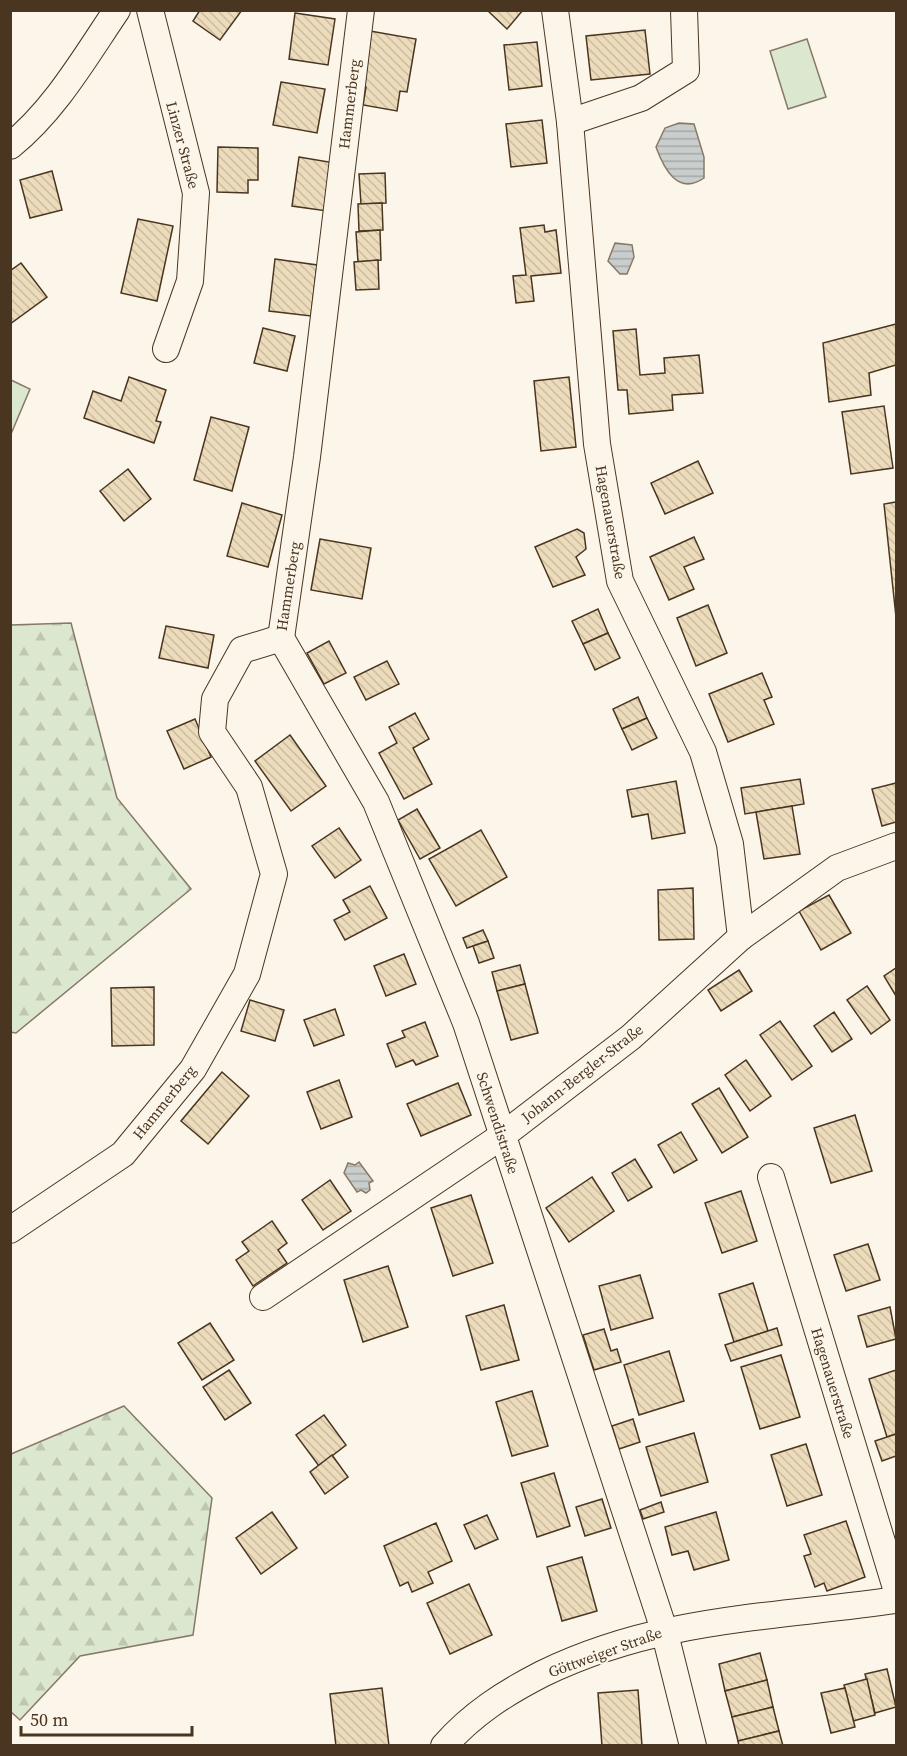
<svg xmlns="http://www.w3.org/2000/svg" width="907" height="1756" font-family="'Source Serif 4',serif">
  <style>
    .grass { fill: #dce7d0; stroke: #887966; stroke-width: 1.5 }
    .forest { fill: url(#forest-firs); stroke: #887966; stroke-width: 1.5 }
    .water { fill: url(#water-rules); stroke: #887966; stroke-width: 1.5 }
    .building { fill: url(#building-back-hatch); stroke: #4a3520; stroke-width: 1.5 }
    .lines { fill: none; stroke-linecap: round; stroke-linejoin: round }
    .minor-casing { stroke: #4a3520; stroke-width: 28 }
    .minor { stroke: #fbf6e9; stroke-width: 26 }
    .labels { text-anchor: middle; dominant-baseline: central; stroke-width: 4.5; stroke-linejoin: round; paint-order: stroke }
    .street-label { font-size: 15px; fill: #4a3520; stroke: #fbf6e9 }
  </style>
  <defs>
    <pattern id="forest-firs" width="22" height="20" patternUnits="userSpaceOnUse" patternTransform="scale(1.5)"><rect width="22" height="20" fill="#dce7d0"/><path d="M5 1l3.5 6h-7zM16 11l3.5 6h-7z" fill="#bec7b2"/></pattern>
    <pattern id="water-rules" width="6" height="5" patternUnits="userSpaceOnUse" patternTransform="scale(1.5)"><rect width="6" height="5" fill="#c9cecd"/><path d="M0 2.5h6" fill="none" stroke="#a5a8a6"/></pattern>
    <pattern id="building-back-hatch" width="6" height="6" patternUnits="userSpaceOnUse" patternTransform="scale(1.5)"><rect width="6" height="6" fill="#ecdcbc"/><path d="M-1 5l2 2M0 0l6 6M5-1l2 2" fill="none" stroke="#ccbda1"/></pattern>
  </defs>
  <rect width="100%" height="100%" fill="#fbf6e9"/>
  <path class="grass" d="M807 39 826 97 788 109 770 51Z"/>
  <g class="forest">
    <path d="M11 380 30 389 11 434Z"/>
    <path d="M71 623 117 798 191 889 16 1033 10 1032 11 625Z"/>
    <path d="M124 1406 212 1498 193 1635 80 1656 20 1720 10 1711 11 1454Z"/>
  </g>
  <g class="water">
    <path d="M679 123 694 124 704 157V178C678 196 664 169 656 147L665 128Z"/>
    <path d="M615 243 632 245 634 257 627 274H620L608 261Z"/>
    <path d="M359 1162 373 1181 369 1183 370 1190 366 1193 361 1190 357 1192 344 1173 348 1163 355 1165Z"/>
  </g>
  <g class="building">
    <path d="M200 10H242L220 40 193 21Z"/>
    <path d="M487 10H523L507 29Z"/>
    <path d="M295 13 335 19 328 65 289 59Z"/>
    <path d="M645 30 650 74 591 80 586 36Z"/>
    <path d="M370 31 416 39 407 92 400 91 397 111 363 105 366 87 361 86Z"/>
    <path d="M537 42 542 86 509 90 504 45Z"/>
    <path d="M281 82 325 89 317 133 273 125Z"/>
    <path d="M542 120 547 163 511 167 506 124Z"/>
    <path d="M218 147 258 148V180H248V193L217 192Z"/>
    <path d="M299 157 335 163 327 211 292 206Z"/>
    <path d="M52 171 62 210 30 218 20 180Z"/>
    <path d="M385 173 386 203 361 204 359 174Z"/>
    <path d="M382 203 383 230 359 231 358 204Z"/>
    <path d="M138 219 173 226 157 301 121 293Z"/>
    <path d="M544 225 545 232 556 230 561 273 531 276 534 301 516 303 513 276 526 275 520 228Z"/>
    <path d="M380 230 381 260 358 262 356 232Z"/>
    <path d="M275 259 317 265 311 316 269 311Z"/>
    <path d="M378 260 379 289 356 290 354 262Z"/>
    <path d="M21 263 47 297 10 324V271Z"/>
    <path d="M896 324V365L869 373 871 395 829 402 823 343Z"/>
    <path d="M263 328 295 336 287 371 254 363Z"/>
    <path d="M636 329 640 375 665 373 664 358 699 355 703 393 672 395 673 410 629 414 627 390H618L613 331Z"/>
    <path d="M129 377 166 390 156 421 161 422 154 443 84 418 93 391 121 401Z"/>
    <path d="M569 377 576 447 541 451 534 381Z"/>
    <path d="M884 406 893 468 851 474 842 412Z"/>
    <path d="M211 417 249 427 232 491 194 480Z"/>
    <path d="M698 461 713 493 665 514 651 483Z"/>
    <path d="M128 469 151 499 124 521 100 491Z"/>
    <path d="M896 502V617L884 504Z"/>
    <path d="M242 503 282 515 268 567 227 556Z"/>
    <path d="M577 529 584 533 586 549 576 557 585 575 553 587 535 547Z"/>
    <path d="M694 537 704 559 684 567 694 589 669 600 650 557Z"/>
    <path d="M320 539 371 548 362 599 311 590Z"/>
    <path d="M708 605 727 653 696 666 677 618Z"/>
    <path d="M598 609 608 633 583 644 572 621Z"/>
    <path d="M166 626 214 635 208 668 159 658Z"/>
    <path d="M608 633 620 658 595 670 583 644Z"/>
    <path d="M329 641 346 673 324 684 307 653Z"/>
    <path d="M387 661 399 684 366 700 354 677Z"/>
    <path d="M762 673 772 697 764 700 774 724 728 742 709 694Z"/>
    <path d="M638 697 647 718 622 729 613 709Z"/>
    <path d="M415 713 429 739 413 748 432 784 404 799 379 753 397 743 389 727Z"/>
    <path d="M647 718 657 738 632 750 622 729Z"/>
    <path d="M195 719 211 757 184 769 167 731Z"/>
    <path d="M290 735 326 786 291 811 255 761Z"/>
    <path d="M800 779 804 804 745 814 741 788Z"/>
    <path d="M676 781 685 833 652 839 648 814 632 817 627 790Z"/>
    <path d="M896 783V822L882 826 872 789Z"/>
    <path d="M792 806 800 854 764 859 756 812Z"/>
    <path d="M417 809 440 848 420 859 398 820Z"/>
    <path d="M339 828 361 860 335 878 312 846Z"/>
    <path d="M481 830 507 877 456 906 429 859Z"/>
    <path d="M370 886 387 918 345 940 334 920 350 912 343 900Z"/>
    <path d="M693 888 694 939 659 940 658 890Z"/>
    <path d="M829 895 851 933 821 950 799 911Z"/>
    <path d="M483 930 488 941 467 948 463 938Z"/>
    <path d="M488 941 494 958 479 963 473 946Z"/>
    <path d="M404 954 416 984 386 996 374 966Z"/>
    <path d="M520 965 525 984 497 991 492 972Z"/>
    <path d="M896 968V996L884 976Z"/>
    <path d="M739 970 752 991 721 1011 708 990Z"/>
    <path d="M525 984 538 1033 511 1040 497 991Z"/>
    <path d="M867 986 890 1020 871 1034 847 1000Z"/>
    <path d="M154 987V1045L112 1046 111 988Z"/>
    <path d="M250 1000 284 1010 275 1041 241 1031Z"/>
    <path d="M335 1009 344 1035 314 1046 304 1020Z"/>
    <path d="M834 1012 852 1039 832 1052 814 1026Z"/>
    <path d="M780 1021 812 1066 792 1080 760 1035Z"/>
    <path d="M425 1022 438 1056 416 1065 413 1060 396 1067 387 1044 405 1037 402 1031Z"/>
    <path d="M746 1060 771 1096 750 1111 725 1075Z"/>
    <path d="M222 1072 249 1096 208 1144 181 1121Z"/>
    <path d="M339 1080 352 1117 321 1129 307 1092Z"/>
    <path d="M458 1083 471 1115 421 1136 407 1104Z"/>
    <path d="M719 1088 748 1137 722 1153 692 1104Z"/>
    <path d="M855 1115 872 1171 831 1183 814 1128Z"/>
    <path d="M681 1132 697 1160 674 1173 658 1145Z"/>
    <path d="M635 1159 652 1187 628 1201 612 1173Z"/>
    <path d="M592 1177 614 1211 569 1242 546 1208Z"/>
    <path d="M330 1180 351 1211 323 1230 302 1200Z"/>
    <path d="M741 1191 757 1241 722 1253 705 1203Z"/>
    <path d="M471 1195 493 1263 453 1276 431 1208Z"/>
    <path d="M272 1221 287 1243 278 1250 287 1263 253 1286 236 1260 249 1251 242 1242Z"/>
    <path d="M868 1244 880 1280 846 1291 834 1255Z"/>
    <path d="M388 1266 408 1327 363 1342 344 1280Z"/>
    <path d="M640 1275 653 1318 611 1330 599 1286Z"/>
    <path d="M753 1283 768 1331 734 1342 719 1294Z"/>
    <path d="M504 1305 519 1360 481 1370 466 1316Z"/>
    <path d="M890 1307 896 1339 867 1347 858 1316Z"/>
    <path d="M210 1323 234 1360 202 1380 178 1343Z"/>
    <path d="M777 1328 782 1345 731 1361 725 1345Z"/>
    <path d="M604 1329 611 1351 617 1349 621 1362 594 1370 583 1335Z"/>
    <path d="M669 1351 684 1401 639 1415 624 1365Z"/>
    <path d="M781 1355 800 1417 760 1429 741 1367Z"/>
    <path d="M229 1370 251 1403 225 1420 203 1387Z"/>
    <path d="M896 1370V1434L887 1437 869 1379Z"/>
    <path d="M532 1391 548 1446 512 1456 496 1402Z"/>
    <path d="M324 1415 346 1445 319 1466 296 1435Z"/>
    <path d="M633 1419 640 1442 619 1449 612 1426Z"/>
    <path d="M694 1433 708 1482 661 1496 646 1447Z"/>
    <path d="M896 1434V1456L882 1461 875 1441Z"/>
    <path d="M806 1444 822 1495 787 1506 771 1455Z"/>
    <path d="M332 1455 348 1477 325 1494 310 1472Z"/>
    <path d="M554 1473 570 1526 537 1537 521 1483Z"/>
    <path d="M602 1499 611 1528 585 1536 576 1507Z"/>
    <path d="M661 1502 664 1512 643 1519 640 1510Z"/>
    <path d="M272 1512 297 1548 261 1574 236 1538Z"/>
    <path d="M716 1512 729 1560 694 1570 688 1551 672 1555 665 1527Z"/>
    <path d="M487 1515 498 1539 475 1549 464 1525Z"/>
    <path d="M846 1521 865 1577 827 1591 824 1583 815 1587 804 1556 811 1554 804 1535Z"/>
    <path d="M436 1523 452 1561 428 1572 433 1583 412 1592 408 1582 400 1586 384 1546Z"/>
    <path d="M582 1557 597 1611 562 1621 547 1567Z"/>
    <path d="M469 1584 492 1635 450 1654 427 1603Z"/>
    <path d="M760 1653 767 1680 725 1691 719 1664Z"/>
    <path d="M887 1669 896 1707 875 1713 865 1674Z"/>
    <path d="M867 1679 875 1715 853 1721 844 1685Z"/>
    <path d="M767 1680 773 1707 732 1717 725 1691Z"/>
    <path d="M382 1688 389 1746H336L330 1694Z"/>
    <path d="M845 1688 855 1727 831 1733 821 1693Z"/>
    <path d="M638 1690 642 1746H602L598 1693Z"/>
    <path d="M773 1707 779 1731 738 1741 732 1717Z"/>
    <path d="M779 1731 783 1746H739L738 1741Z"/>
  </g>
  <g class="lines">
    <defs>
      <g id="minor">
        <path d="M150 10 196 193 190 281 166 349"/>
        <path d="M555 10 570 122 597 444 620 581 703 752 730 844 741 937"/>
        <path d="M570 122 641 98 686 70 684 10"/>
        <path d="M10 146C55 110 85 57 117 10"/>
        <path d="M281 638 376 802 466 1023 664 1630 693 1746"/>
        <path d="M771 1177 896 1588"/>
        <path d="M10 1230 123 1154 193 1069 247 974 274 874 249 787 212 732 215 699 242 650 281 638 307 457 361 10"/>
        <path d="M263 1297 502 1136 631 1037 741 937 837 868 896 846"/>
        <path d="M444 1746C472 1714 505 1693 542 1674 659 1617 772 1618 896 1600"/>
      </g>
    </defs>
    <use href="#minor" class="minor-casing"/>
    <use href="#minor" class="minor"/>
  </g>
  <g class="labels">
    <g class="street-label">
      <text transform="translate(349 104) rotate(-83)">Hammerberg</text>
      <text transform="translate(183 145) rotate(75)">Linzer Straße</text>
      <text transform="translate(611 522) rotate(80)">Hagenauerstraße</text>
      <text transform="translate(288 586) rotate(-81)">Hammerberg</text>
      <text transform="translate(582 1073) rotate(-38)">Johann-Bergler-Straße</text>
      <text transform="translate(164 1102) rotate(-51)">Hammerberg</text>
      <text transform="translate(498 1123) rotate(72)">Schwendistraße</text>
      <text transform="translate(833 1383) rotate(73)">Hagenauerstraße</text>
      <text transform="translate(605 1652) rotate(-20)">Göttweiger Straße</text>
    </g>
  </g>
  <rect width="907" height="1756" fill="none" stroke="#4a3520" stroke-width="24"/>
  <path d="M21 1726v9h171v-9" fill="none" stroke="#4a3520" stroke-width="3"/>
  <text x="30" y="1726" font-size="18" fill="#4a3520" stroke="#fbf6e9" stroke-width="4.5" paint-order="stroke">50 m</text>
</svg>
